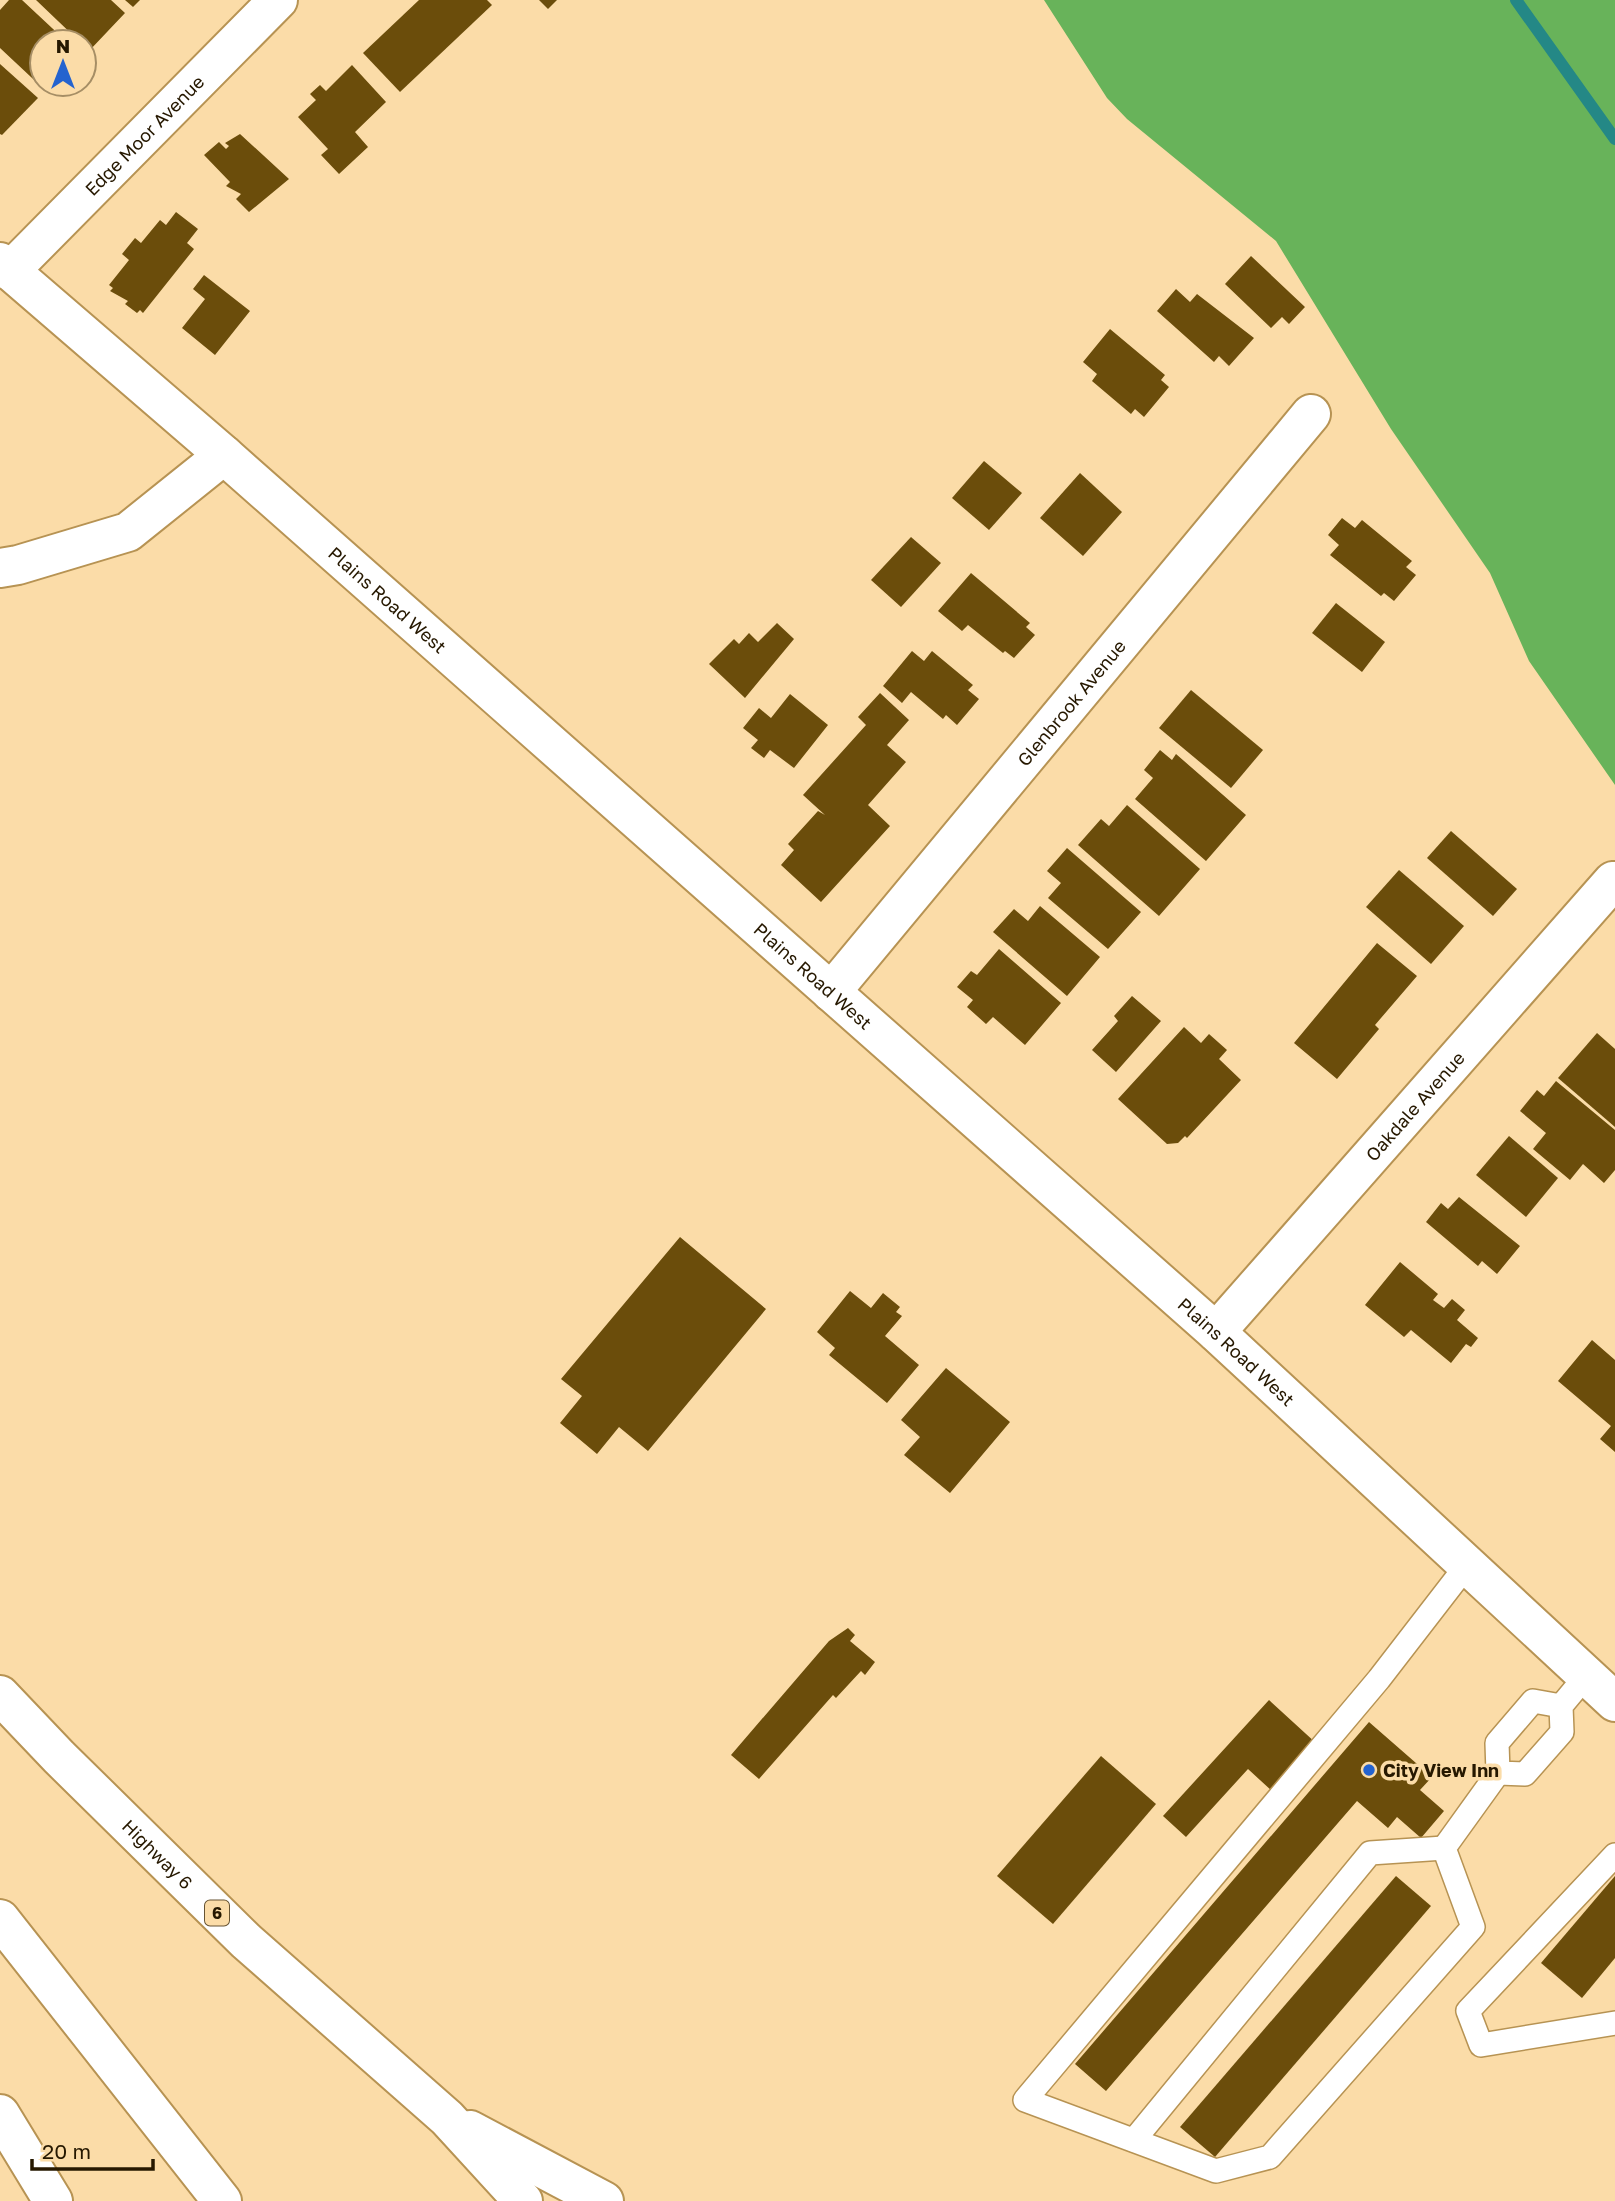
<svg xmlns="http://www.w3.org/2000/svg" width="1615" height="2201" font-family="'Golos Text',sans-serif">
  <style>
    .forest { fill: #68b35a }
    .lines { fill: none; stroke-linecap: round; stroke-linejoin: round }
    .stream { stroke: #248886; stroke-width: 12 }
    .building { fill: #6b4d0b }
    .service-casing { stroke: #b79353; stroke-width: 26 }
    .minor-casing { stroke: #b79353; stroke-width: 42 }
    .secondary-casing { stroke: #b79353; stroke-width: 42 }
    .motorway-casing { stroke: #b79353; stroke-width: 42 }
    .service { stroke: #fff; stroke-width: 23 }
    .minor { stroke: #fff; stroke-width: 38 }
    .secondary { stroke: #fff; stroke-width: 38 }
    .motorway { stroke: #fff; stroke-width: 38 }
    .poi-dot { fill: #2463cf; stroke: #fbdca8; stroke-width: 2.5 }
    .labels { text-anchor: middle; dominant-baseline: central; stroke-width: 7; stroke-linejoin: round; paint-order: stroke }
    .shield { fill: #fbdca8; stroke: #665332; stroke-width: 2 }
    .shield-label { font-size: 16px; font-weight: bold; fill: #261800 }
    .street-label { font-size: 18px; fill: #261800; stroke: #fbdca8 }
    .poi-label { font-size: 18px; font-weight: bold; fill: #261800; stroke: #fbdca8; text-anchor: start }
  </style>
  <rect width="100%" height="100%" fill="#fbdca8"/>
  <path class="forest" d="M1044 0H1615V785L1529 661 1490 573 1391 429 1276 241 1127 119 1107 98Z"/>
  <g class="lines">
    <path class="stream" d="M1516 0 1615 139"/>
  </g>
  <g class="building">
    <path d="M9 0H22L67 42H42V84H55L47 92 0 48V10Z"/>
    <path d="M36 0H111L125 13 89 51 84 46V42H80Z"/>
    <path d="M125 0H140L133 7Z"/>
    <path d="M419 0H487L492 5 400 92 363 53Z"/>
    <path d="M539 0H557L548 9Z"/>
    <path d="M0 64 38 98 2 135 0 134Z"/>
    <path d="M352 65 386 102 355 132 368 147 339 174 321 155 328 149 298 117 316 100 310 94 320 85 326 91Z"/>
    <path d="M240 134 289 179 249 212 236 199 241 194 226 186 230 182 204 155 219 142 226 149 229 146 225 143Z"/>
    <path d="M176 212 198 229 187 243 194 249 143 313 140 310 137 313 125 304 128 301 110 291 113 288 109 285 129 260 122 254 135 238 141 243 160 220 166 225Z"/>
    <path d="M1251 256 1305 307 1289 324 1282 317 1271 328 1225 284Z"/>
    <path d="M204 275 250 311 215 355 182 328 205 299 193 289Z"/>
    <path d="M1176 289 1190 302 1197 294 1254 338 1229 366 1219 356 1214 362 1157 311Z"/>
    <path d="M1110 329 1165 375 1161 380 1169 387 1144 417 1135 409 1131 414 1092 381 1097 374 1083 362Z"/>
    <path d="M984 461 1022 493 989 530 952 498Z"/>
    <path d="M1080 473 1122 512 1083 556 1040 518Z"/>
    <path d="M1342 518 1355 528 1362 520 1412 561 1406 567 1416 575 1394 601 1384 593 1381 596 1330 555 1339 545 1328 535Z"/>
    <path d="M911 537 941 563 901 607 871 580Z"/>
    <path d="M971 573 1030 623 1026 627 1035 635 1014 658 1005 651 1003 653 968 625 962 631 938 611Z"/>
    <path d="M1336 603 1385 642 1362 672 1312 633Z"/>
    <path d="M777 623 794 639 745 698 709 664 734 639 739 644 749 633 758 642Z"/>
    <path d="M912 651 924 661 932 651 973 685 968 690 979 699 957 725 946 715 943 719 911 692 902 703 883 686Z"/>
    <path d="M1191 690 1263 750 1231 788 1159 728Z"/>
    <path d="M880 693 909 720 887 745 906 762 868 805 890 826 821 902 781 865 794 850 788 844 818 811 825 815 803 795 866 725 858 717Z"/>
    <path d="M790 694 828 725 794 768 770 750 764 758 751 748 758 740 743 728 759 708 771 718Z"/>
    <path d="M1160 750 1172 760 1176 754 1246 815 1206 861 1135 799 1153 778 1144 770Z"/>
    <path d="M1127 805 1200 869 1159 916 1078 845 1101 819 1109 826Z"/>
    <path d="M1451 831 1517 889 1493 916 1427 858Z"/>
    <path d="M1067 848 1141 912 1108 949 1048 898 1061 883 1047 871Z"/>
    <path d="M1399 870 1464 926 1431 964 1366 907Z"/>
    <path d="M1040 906 1100 957 1067 996 993 932 1014 909 1028 921Z"/>
    <path d="M1377 943 1417 976 1375 1025 1379 1029 1337 1079 1294 1043Z"/>
    <path d="M999 949 1061 1003 1025 1045 993 1017 986 1024 967 1007 973 1000 957 987 971 971 977 975Z"/>
    <path d="M1132 996 1161 1021 1116 1072 1092 1050 1118 1021 1114 1016Z"/>
    <path d="M1184 1027 1201 1043 1209 1034 1227 1050 1219 1059 1241 1080 1187 1138 1185 1136 1178 1143 1167 1144 1118 1099Z"/>
    <path d="M1597 1033 1615 1049V1127L1558 1078Z"/>
    <path d="M1556 1081 1615 1130V1170L1604 1183 1583 1164 1570 1180 1533 1149 1546 1133 1520 1111 1537 1090 1544 1096Z"/>
    <path d="M1509 1136 1558 1178 1526 1217 1476 1175Z"/>
    <path d="M1459 1197 1520 1246 1497 1274 1482 1261 1478 1266 1426 1222 1441 1203 1448 1209Z"/>
    <path d="M680 1237 766 1309 648 1451 619 1427 597 1454 560 1423 582 1396 561 1379Z"/>
    <path d="M1400 1262 1438 1294 1433 1300 1444 1308 1452 1299 1465 1310 1457 1320 1478 1338 1471 1347 1466 1344 1451 1363 1411 1330 1404 1337 1365 1305Z"/>
    <path d="M850 1291 871 1308 883 1293 900 1307 896 1312 902 1316 885 1336 919 1365 887 1403 829 1355 835 1348 817 1332Z"/>
    <path d="M1592 1340 1615 1360V1452L1600 1439 1611 1426 1558 1381Z"/>
    <path d="M946 1368 1010 1422 950 1493 904 1455 920 1437 901 1420Z"/>
    <path d="M848 1628 855 1635 850 1641 875 1662 865 1675 861 1671 836 1698 833 1695 759 1779 731 1755 829 1641Z"/>
    <path d="M1269 1700 1317 1744 1273 1792 1248 1769 1186 1837 1163 1816Z"/>
    <path d="M1369 1722 1432 1777 1420 1790 1444 1811 1421 1838 1397 1817 1388 1828 1357 1801 1106 2091 1075 2064Z"/>
    <path d="M1101 1756 1156 1804 1053 1924 997 1876Z"/>
    <path d="M1396 1876 1431 1906 1215 2157 1180 2127Z"/>
    <path d="M1615 1876V1958L1582 1998 1541 1963Z"/>
  </g>
  <g class="lines">
    <defs>
      <g id="service">
        <path d="M1467 1565 1379 1679 1025 2100 1216 2171 1270 2157 1473 1927 1444 1848 1498 1773"/>
        <path d="M1561 1706 1533 1701 1497 1743 1498 1773 1525 1774 1562 1732 1561 1706 1586 1676"/>
        <path d="M1615 1855 1468 2011 1481 2045 1615 2023"/>
        <path d="M1134 2140 1370 1853 1444 1848"/>
      </g>
      <g id="minor">
        <path id="s1" d="M10 271 278 0"/>
        <path d="M0 568 18 565 128 532 224 455"/>
        <path id="s2" d="M831 992 1311 414"/>
        <path id="s3" d="M1216 1332 1613 881"/>
      </g>
      <g id="secondary">
        <path id="s4" d="M0 262 224 455 1216 1332 1615 1702"/>
      </g>
      <g id="motorway">
        <path id="s5" d="M0 1695 59 1757 246 1941 447 2118 523 2201"/>
        <path d="M0 1919 222 2201"/>
        <path d="M0 2114 53 2201"/>
        <path d="M470 2130 604 2201"/>
      </g>
    </defs>
    <use href="#service" class="service-casing"/>
    <use href="#minor" class="minor-casing"/>
    <use href="#secondary" class="secondary-casing"/>
    <use href="#motorway" class="motorway-casing"/>
    <use href="#service" class="service"/>
    <use href="#minor" class="minor"/>
    <use href="#secondary" class="secondary"/>
    <use href="#motorway" class="motorway"/>
  </g>
  <circle class="poi-dot" cx="1369" cy="1770" r="7"/>
  <g class="labels">
    <rect class="shield" x="205" y="1900.5" width="24" height="25" rx="5"/>
    <g class="shield-label">
      <text x="217" y="1913">6</text>
    </g>
    <g class="street-label">
      <text stroke="none"><textPath href="#s1" startOffset="191">Edge Moor Avenue</textPath></text>
      <text stroke="none"><textPath href="#s4" startOffset="514">Plains Road West</textPath></text>
      <text stroke="none"><textPath href="#s2" startOffset="376">Glenbrook Avenue</textPath></text>
      <text stroke="none"><textPath href="#s4" startOffset="1082">Plains Road West</textPath></text>
      <text stroke="none"><textPath href="#s3" startOffset="301">Oakdale Avenue</textPath></text>
      <text stroke="none"><textPath href="#s4" startOffset="1648">Plains Road West</textPath></text>
      <text stroke="none"><textPath href="#s5" startOffset="224">Highway 6</textPath></text>
    </g>
    <g class="poi-label">
      <text x="1383" y="1770">City View Inn</text>
    </g>
  </g>
  <g transform="translate(63 63)"><circle r="33" fill="#fbdca8" stroke="#a68e65" stroke-width="2"/>
  <path d="M0-5L12 26L0 18L-12 26Z" fill="#2463cf"/>
  <text y="-10" font-size="19" font-weight="bold" text-anchor="middle" fill="#261800">N</text>
  </g>
  <path d="M32 2159v10h121v-10" fill="none" stroke="#261800" stroke-width="3.5"/>
  <text x="42" y="2159" font-size="21" fill="#261800" stroke="#fbdca8" stroke-width="5" paint-order="stroke">20 m</text>
</svg>
